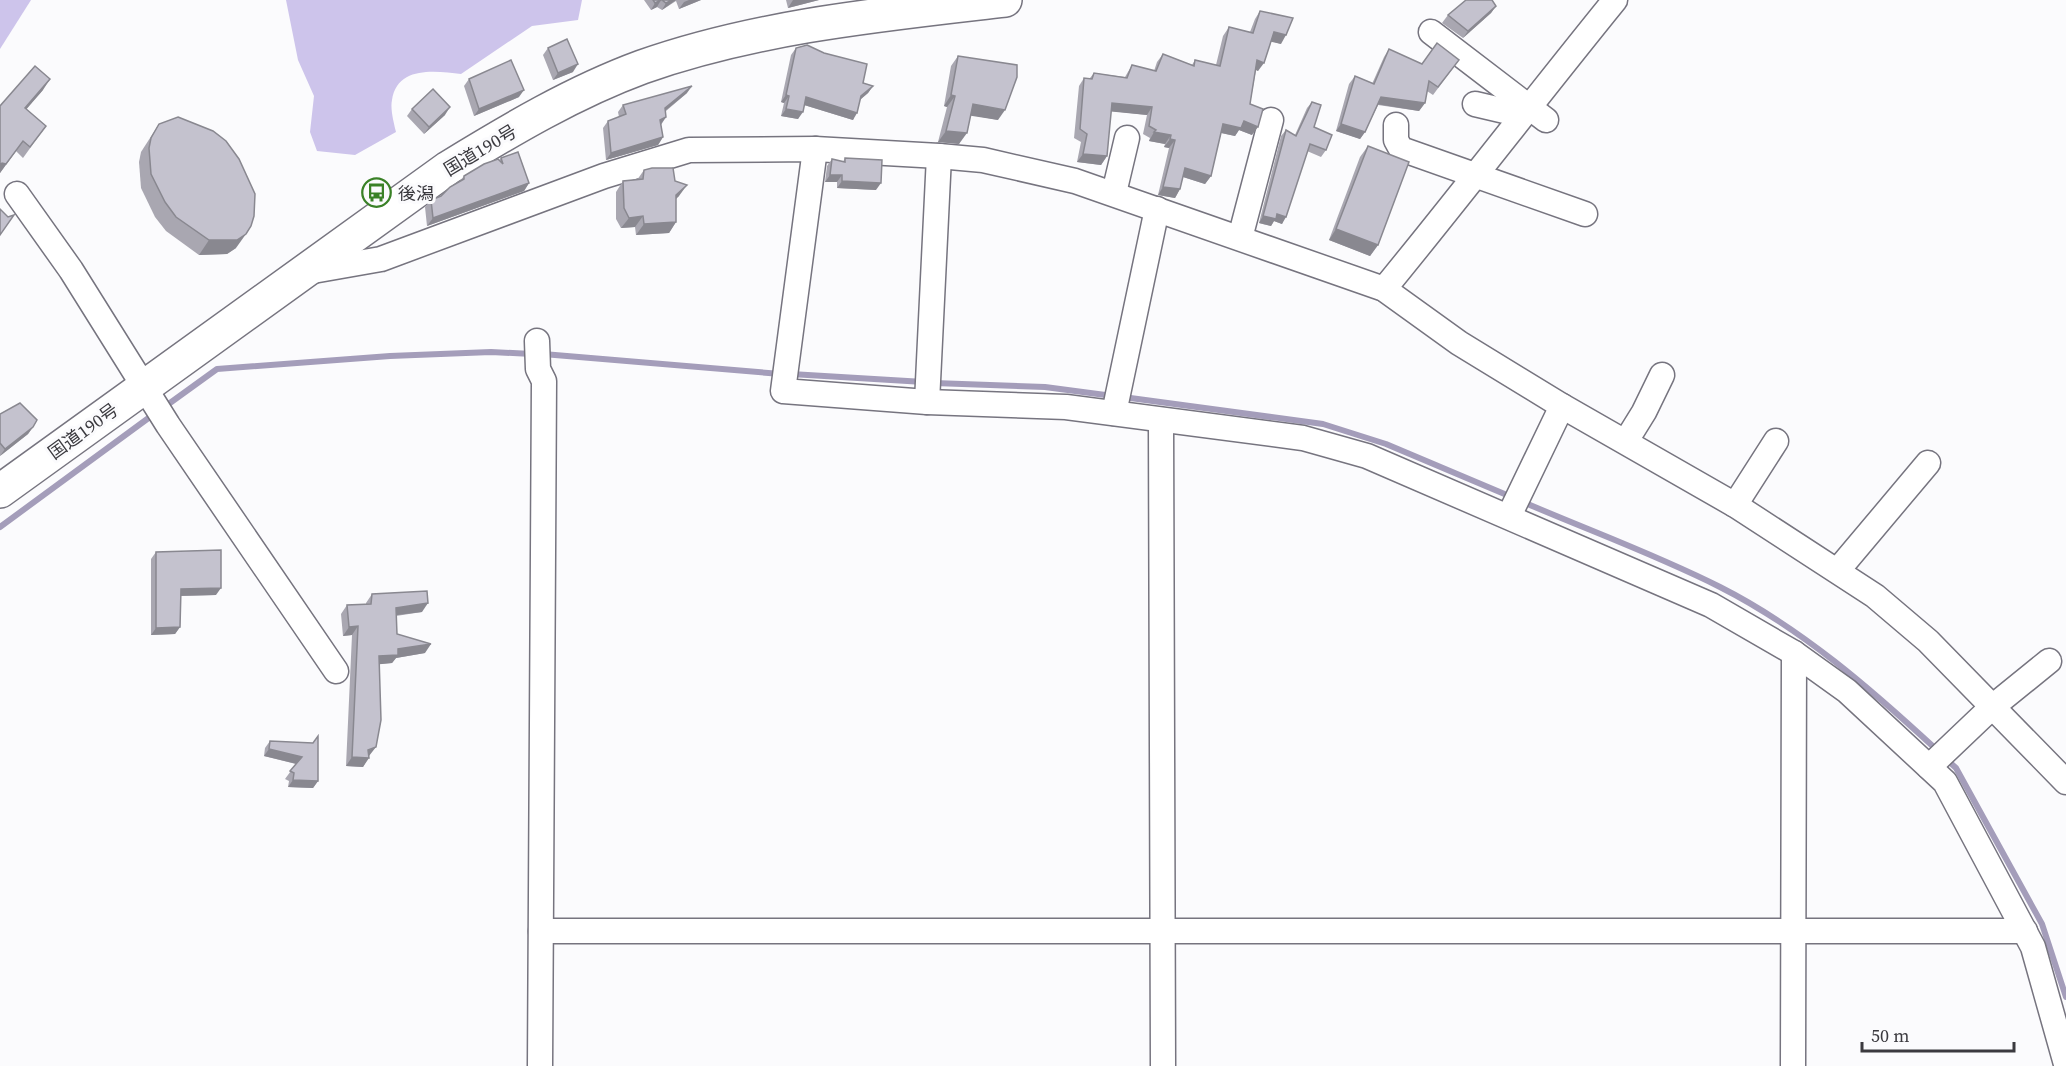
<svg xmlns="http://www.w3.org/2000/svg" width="2066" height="1066" font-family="'Source Serif 4','Noto Sans JP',serif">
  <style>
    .forest { fill: #cdc4eb }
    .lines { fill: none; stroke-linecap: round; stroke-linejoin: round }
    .stream { stroke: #a49dba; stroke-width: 6 }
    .minor-casing { stroke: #76747f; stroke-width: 27 }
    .trunk-casing { stroke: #76747f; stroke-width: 36 }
    .minor { stroke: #fff; stroke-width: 24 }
    .trunk { stroke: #fff; stroke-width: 33 }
    .wall { fill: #a9a7b1 }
    .shaded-wall { fill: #898890 }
    .building { fill: #c4c2ce; stroke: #898890; stroke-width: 1.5 }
    .labels { text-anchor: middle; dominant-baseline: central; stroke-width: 6; stroke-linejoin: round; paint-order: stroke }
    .street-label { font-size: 18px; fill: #3b3a3f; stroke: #fbfbfd }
    .poi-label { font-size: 18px; fill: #3b3a3f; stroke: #fbfbfd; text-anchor: start }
  </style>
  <rect width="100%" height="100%" fill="#fbfbfd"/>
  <g class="forest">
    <path d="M0 0H31L0 49Z"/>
    <path d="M286 0H582L578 20 532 26 461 74C437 71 397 65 392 100 390 109 394 123 396 132L355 155 317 151 310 132 314 96 298 60Z"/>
  </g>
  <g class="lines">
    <g class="stream">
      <path d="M543 354 781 374"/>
      <path d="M791 374 924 382"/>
      <path d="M934 383 1045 387 1113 396"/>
      <path d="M1123 397 1323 424 1386 444 1514 498"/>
      <path d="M163 408 217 369 390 356 491 352 532 354"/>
      <path d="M1523 502C1588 530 1657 555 1720 587 1801 628 1871 689 1938 751"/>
      <path d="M0 527 154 414"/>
      <path d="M1945 758 1956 768 2042 924 2066 997"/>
    </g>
    <defs>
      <g id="minor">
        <path d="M1431 32 1546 120"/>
        <path d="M1475 104 1522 115"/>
        <path d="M1396 125V140L1401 149 1585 214"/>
        <path d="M815 149 783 391 927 402 1066 407 1303 438 1367 456 1711 605 1794 653 1847 691 1945 782 2033 947 2066 1064"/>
        <path d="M1114 193 1127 138"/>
        <path d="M17 194 71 270 168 425 336 671"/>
        <path d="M1240 238 1271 120"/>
        <path d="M307 272 381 259 604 176 689 150 815 149 939 156 983 160 1075 181 1384 289 1459 343 1562 406 1735 505 1875 596 1928 641 2066 782"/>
        <path d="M1384 289C1462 194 1537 96 1615 0"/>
        <path d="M537 341 538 369 544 381 540 1066"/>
        <path d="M927 402 939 156"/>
        <path d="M1114 413 1157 209"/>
        <path d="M1161 420 1163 1066"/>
        <path d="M1626 441 1644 412 1662 375"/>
        <path d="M1735 505 1776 441"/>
        <path d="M1509 516 1562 406"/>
        <path d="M1838 570 1928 463"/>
        <path d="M1929 767 1991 708 2049 661"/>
        <path d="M541 931H2025"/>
        <path d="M1793 1066 1794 653"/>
      </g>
      <path id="trunk" d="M0 491 448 168C510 130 574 92 642 67 758 26 884 14 1005 0"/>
    </defs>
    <use href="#minor" class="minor-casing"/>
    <use href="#trunk" class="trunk-casing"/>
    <use href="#minor" class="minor"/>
    <use href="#trunk" class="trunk"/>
  </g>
  <g class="wall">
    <path d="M644 0H701L679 9 676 1 662 10 657 7 651 10Z"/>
    <path d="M786 0H819L788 8Z"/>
    <path d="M1496 6 1491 13 1463 38 1442 23 1448 15Z"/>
    <path d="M1260 11 1281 44 1271 41 1258 71 1256 70 1250 104 1252 135 1239 130 1235 136 1221 133 1211 176 1205 184 1183 177 1180 189 1175 198 1158 195 1169 148 1164 147 1165 144 1149 141 1150 138 1143 134 1147 115 1111 111 1107 156 1101 165 1077 162 1081 142 1074 138 1079 86 1084 78H1090L1094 73 1125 77 1132 65 1154 71 1157 62 1163 54 1192 65 1195 60 1216 65 1223 36 1229 27 1250 32 1255 19Z"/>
    <path d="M548 48 573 72 553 80 543 55Z"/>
    <path d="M796 48 863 83 873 86 868 93 860 100 853 120 804 105 798 119 781 116 784 103 781 102 791 55Z"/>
    <path d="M1389 49 1422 64 1459 60 1433 95 1427 91 1425 103 1419 111 1378 105 1365 132 1360 139 1336 131 1349 84 1355 76 1372 84 1384 57Z"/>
    <path d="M958 56 998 120 971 115 959 144 938 142 947 107 944 106 951 66Z"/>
    <path d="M469 79 519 97 474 116 464 86Z"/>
    <path d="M43 90 26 109 46 126 23 158 16 151 0 173V106Z"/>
    <path d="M687 93 666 111V117L661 125 663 137 658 145 606 160 603 128 608 121 619 117 618 112 623 105Z"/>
    <path d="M1312 102 1314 127 1326 150 1321 157 1307 151 1282 224 1274 221 1271 226 1259 223 1281 136 1286 130 1295 135 1307 108Z"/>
    <path d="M412 109 445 115 424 134 407 116Z"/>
    <path d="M159 124 236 248 227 254 199 255 166 231 155 217 141 188 139 162 141 152Z"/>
    <path d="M1368 146 1378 245 1370 256 1329 240 1360 157Z"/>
    <path d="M501 158 529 183 524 191 427 226 425 207 431 200 441 196 460 181 464 176 499 160Z"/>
    <path d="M845 158 876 190 837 188V182H825L827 166 832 159 843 162Z"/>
    <path d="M644 170 675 181 679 196 676 199V222L669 233 636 235 635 227 621 228 616 219V192L623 181 637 180Z"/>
    <path d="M0 414 33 427 28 434 0 456Z"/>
    <path d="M156 552 216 595 181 596 180 627 175 634 151 635V559Z"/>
    <path d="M372 594 422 612 396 616 397 634 425 653 396 658 392 663 379 664 369 756 363 767 346 766 352 635 343 636 341 614 347 605 366 604V603Z"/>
    <path d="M270 741 318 781 313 788 288 787 289 781 285 779 296 764 264 756 265 748Z"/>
  </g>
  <g class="shaded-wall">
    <path d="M661 0 657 7 651 10 655 3Z"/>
    <path d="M672 0H676L662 10 666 3Z"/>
    <path d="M689 0H701L679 9 684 2Z"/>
    <path d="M793 0H819L788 8Z"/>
    <path d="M1496 6 1491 13 1463 38 1468 31Z"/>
    <path d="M1274 32 1286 35 1281 44 1268 41Z"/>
    <path d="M1257 60 1264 63 1258 71 1252 68Z"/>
    <path d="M578 64 573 72 553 80 558 73Z"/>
    <path d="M50 79 43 90 18 119 25 108Z"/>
    <path d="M692 86 687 93 660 115 665 108Z"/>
    <path d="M873 86 868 93 856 103 861 96Z"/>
    <path d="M524 90 519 97 474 116 479 109Z"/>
    <path d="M786 95 789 96 784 103 781 102Z"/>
    <path d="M951 95 955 96 947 107 944 106Z"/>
    <path d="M806 97 857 113 853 120 801 104Z"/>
    <path d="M1381 97 1425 103 1419 111 1376 104Z"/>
    <path d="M1112 103 1152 107 1147 115 1106 111Z"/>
    <path d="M973 104 1005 110 998 120 966 115Z"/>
    <path d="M450 107 445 115 424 134 429 127Z"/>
    <path d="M786 109 803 112 798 119 781 116Z"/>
    <path d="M666 117 661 124 654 127 660 120Z"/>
    <path d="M1244 121 1258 127 1252 135 1239 130 1235 136 1217 132 1223 124Z"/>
    <path d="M1341 124 1365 132 1360 139 1336 131Z"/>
    <path d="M946 131 967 133 959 144 938 142Z"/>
    <path d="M1154 132 1171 135 1165 144 1149 141Z"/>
    <path d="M663 137 658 145 606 160 611 153Z"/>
    <path d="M1170 139 1175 140 1169 148 1164 147Z"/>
    <path d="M23 141 0 173V165Z"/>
    <path d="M1083 154 1107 156 1101 165 1077 162Z"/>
    <path d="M1185 168 1211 176 1205 184 1180 176Z"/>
    <path d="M830 175H842L837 182H825Z"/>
    <path d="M842 181 881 183 876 190 837 188Z"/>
    <path d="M529 183 524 191 427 226 433 218Z"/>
    <path d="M687 185 679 196 668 206 676 195Z"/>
    <path d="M1163 187 1180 189 1175 198 1158 195Z"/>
    <path d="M1277 214 1286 217 1282 224 1274 221 1271 226 1259 223 1263 216Z"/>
    <path d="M643 216 635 227 621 228 629 218Z"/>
    <path d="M676 222 669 233 636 235 644 224Z"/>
    <path d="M1336 229 1378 245 1370 256 1329 240Z"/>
    <path d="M246 234 236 248 227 254 199 255 209 240Z"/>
    <path d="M33 427 28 434 0 456 5 449Z"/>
    <path d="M221 588 216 595 176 596 181 589Z"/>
    <path d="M428 603 422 612 389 616 396 608Z"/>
    <path d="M358 626 352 635 343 636 349 627Z"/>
    <path d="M180 627 175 634 151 635 156 628Z"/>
    <path d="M431 644 425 653 396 658 392 663 372 665 379 656 398 649Z"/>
    <path d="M376 747 369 756 364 758H369L363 767 346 766 352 757Z"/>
    <path d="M269 749 302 757 297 764 264 756Z"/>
    <path d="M293 780 318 781 313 788 288 787Z"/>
  </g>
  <g class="building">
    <path d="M653 0H661L655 3Z"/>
    <path d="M662 0H672L666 3Z"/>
    <path d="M1466 0H1492L1496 6 1468 31 1448 15Z"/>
    <path d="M1260 11 1293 18 1286 35 1274 32 1264 63 1257 60 1250 104 1263 109 1258 127 1244 121 1241 128 1223 124 1211 176 1185 168 1180 189 1163 187 1175 140 1170 139 1171 135 1154 132 1156 130 1149 126 1152 107 1112 103 1107 156 1083 154 1087 134 1080 129 1084 78 1092 79 1094 73 1127 78 1132 65 1156 71 1163 54 1194 66 1195 60 1220 66 1229 27 1253 33Z"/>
    <path d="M567 39 578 64 558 73 548 48Z"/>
    <path d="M1437 43 1459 60 1438 87 1429 81 1425 103 1381 97 1365 132 1341 124 1355 76 1374 84 1389 49 1422 64Z"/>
    <path d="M807 45 824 53 867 64 863 83 873 86 861 96 857 113 806 97 803 112 786 109 789 96 786 95 796 48Z"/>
    <path d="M958 56 1017 65V77L1005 110 973 104 967 133 946 131 955 96 951 95Z"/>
    <path d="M511 60 524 90 479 109 469 79Z"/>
    <path d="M35 66 50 79 25 108 46 126 30 147 23 141 6 164 2 163 0 165V106Z"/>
    <path d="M692 86 665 108 666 117 660 120 663 137 611 153 608 121 626 114 623 105Z"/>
    <path d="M433 89 450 107 429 127 412 109Z"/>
    <path d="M1312 102 1321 105 1314 127 1332 135 1326 150 1310 144 1286 217 1277 214 1276 219 1263 216 1286 130 1296 136Z"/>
    <path d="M178 117 213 131 226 141 239 159 255 194 254 216 251 226 246 234 237 240H209L176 217 165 202 151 174 149 148 151 138 159 124Z"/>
    <path d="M1368 146 1409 162 1378 245 1336 229Z"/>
    <path d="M518 152 529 183 433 218 431 200 441 196 450 187 464 179V176L484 164 498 159 503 164 501 158Z"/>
    <path d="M845 158 882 160 881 183 842 181V175H830L832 159 845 162Z"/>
    <path d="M652 168H673L675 181 687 185 676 195V222L644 224 643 216 629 218 624 208 623 181 643 179 644 170Z"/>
    <path d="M0 209 8 217 14 215 0 235Z"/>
    <path d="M20 403 37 420 33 427 5 449 0 443V414Z"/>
    <path d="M221 550V588L181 589 180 627 156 628V552Z"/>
    <path d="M427 591 428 603 396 608 397 634 431 644 398 649V655L379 656 381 720 376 747 368 750 369 758 352 757 358 626 349 627 347 605 371 604 372 594Z"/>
    <path d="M318 736V781L293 780 294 773 290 771 302 757 269 749 270 741 313 743Z"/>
  </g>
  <defs>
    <symbol id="bus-ring" viewBox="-11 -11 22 22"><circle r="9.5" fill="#fbfbfd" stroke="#3a8127" stroke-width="1.5"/><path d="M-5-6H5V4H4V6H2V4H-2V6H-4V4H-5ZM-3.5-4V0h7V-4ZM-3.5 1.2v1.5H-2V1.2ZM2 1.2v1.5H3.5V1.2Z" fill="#3a8127"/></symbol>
  </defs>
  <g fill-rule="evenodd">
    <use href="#bus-ring" x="360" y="176" width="33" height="33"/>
  </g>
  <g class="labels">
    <g class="street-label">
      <text transform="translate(480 150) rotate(-31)">国道190号</text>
      <text transform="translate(83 431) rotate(-36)">国道190号</text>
    </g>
    <g class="poi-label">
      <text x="398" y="193">後潟</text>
    </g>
  </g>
  <path d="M1862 1042v9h152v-9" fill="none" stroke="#3b3a3f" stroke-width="3"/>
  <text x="1871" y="1042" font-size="18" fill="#3b3a3f" stroke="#fbfbfd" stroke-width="4.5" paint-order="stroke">50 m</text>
</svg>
